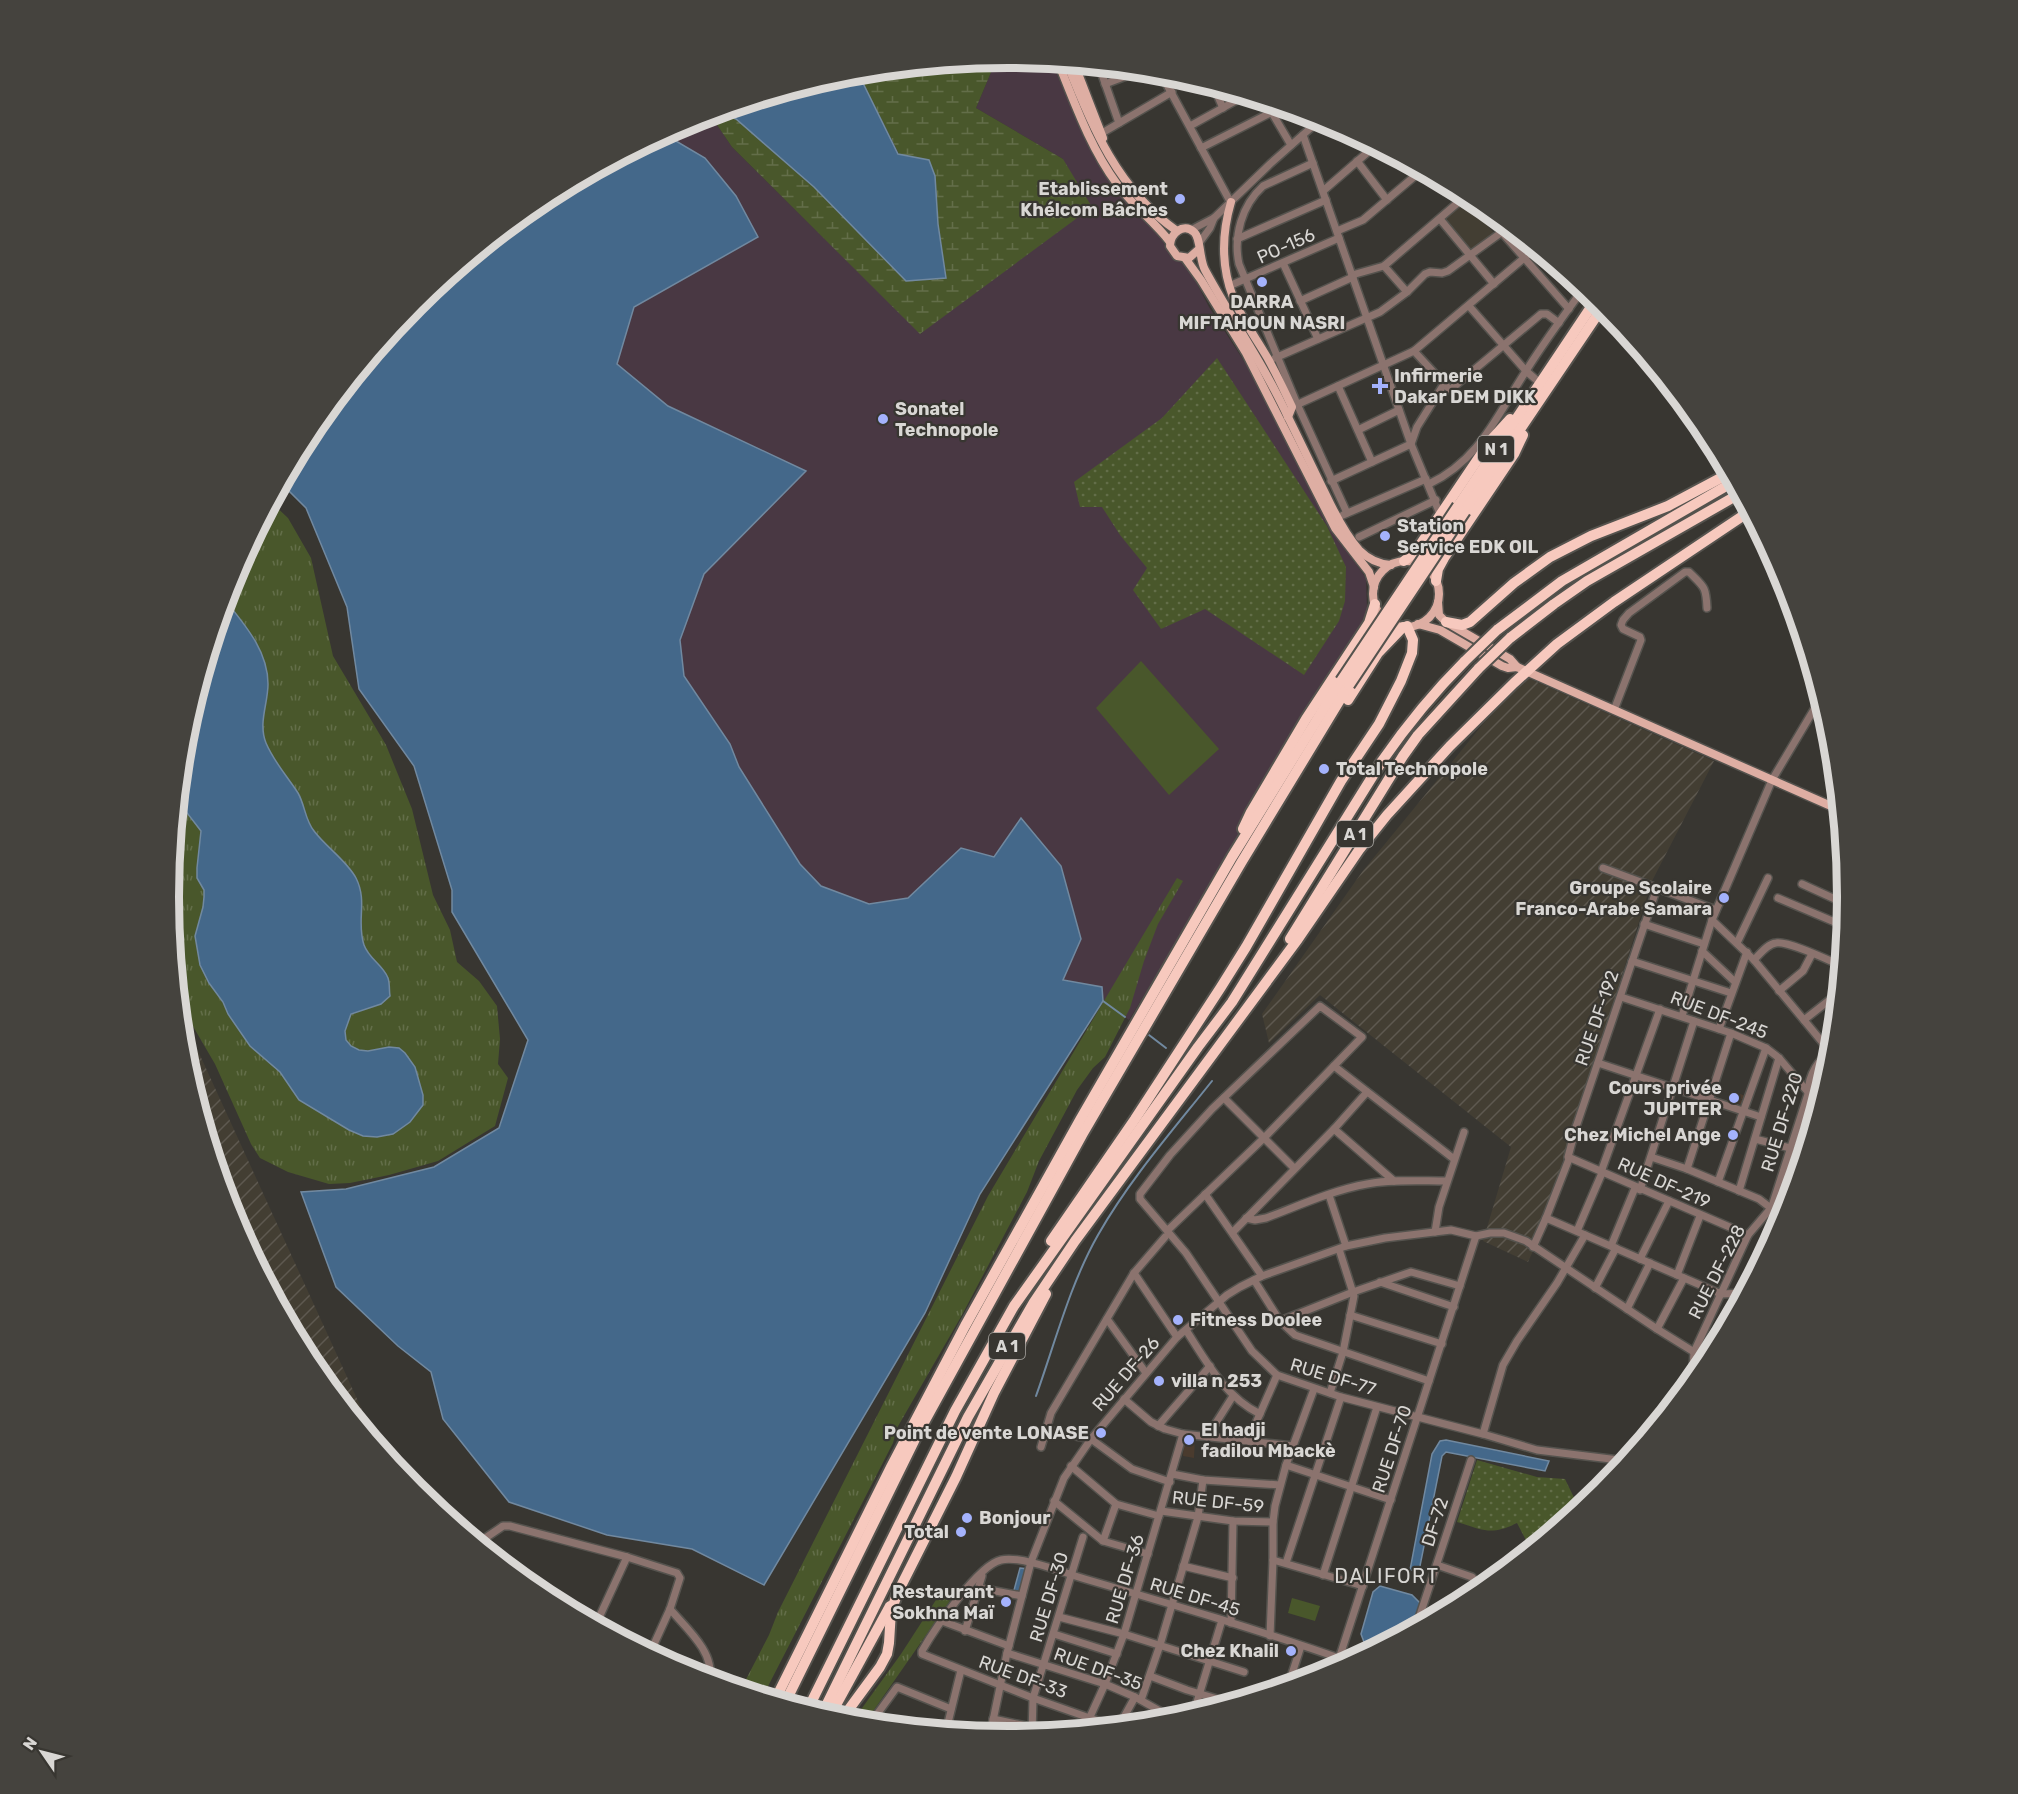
<svg xmlns="http://www.w3.org/2000/svg" width="2018" height="1794" font-family="Rubik,sans-serif">
  <style>
    .commercial { fill: #493843 }
    .industrial { fill: url(#industrial-furrows) }
    .education { fill: #4a3b2e }
    .built { fill: #433e33 }
    .grass { fill: url(#grass-tufts) }
    .wetland { fill: url(#wetland-marsh) }
    .garden { fill: url(#garden-dots) }
    .pitch { fill: #49572b }
    .water { fill: #44688a; stroke: #7189a0; stroke-width: 1.5 }
    .lines { fill: none; stroke-linecap: round; stroke-linejoin: round }
    .stream { stroke: #7189a0; stroke-width: 2 }
    .minor-casing { stroke: #55534e; stroke-width: 10 }
    .major-casing { stroke: #55534e; stroke-width: 11 }
    .highway-casing { stroke: #55534e; stroke-width: 14 }
    .minor { stroke: #8b736e; stroke-width: 7 }
    .major { stroke: #deaea3; stroke-width: 8 }
    .highway { stroke: #f7c9be; stroke-width: 10 }
    .highway-bridge-casing { stroke: #55534e; stroke-width: 14; stroke-linecap: butt }
    .highway-bridge { stroke: #f7c9be; stroke-width: 10 }
    .poi-dot { fill: #a4b2fc; stroke: #383631; stroke-width: 2 }
    .labels { text-anchor: middle; dominant-baseline: central; stroke-width: 4.5; stroke-linejoin: round; paint-order: stroke }
    .shield { fill: #383631; stroke: #a9a7a3; stroke-width: 1.5 }
    .shield-label { font-size: 16px; font-weight: bold; fill: #d9d7d4 }
    .poi-label { font-size: 18px; font-weight: bold; fill: #d9d7d4; stroke: #383631; text-anchor: end }
    .street-label { font-size: 18px; fill: #d9d7d4; stroke: #383631 }
    .neighbourhood-label { font-size: 20px; letter-spacing: 1.5px; fill: #d9d7d4; stroke: #383631 }
    .rim { fill: none; stroke: #d9d7d4; stroke-width: 8 }
  </style>
  <defs>
    <pattern id="industrial-furrows" width="10" height="10" patternUnits="userSpaceOnUse" patternTransform="scale(1.5)"><rect width="10" height="10" fill="#433e33"/><path d="M-1 1l2-2M0 10L10 0M9 11l2-2" fill="none" stroke="#5e5950"/></pattern>
    <pattern id="grass-tufts" width="24" height="20" patternUnits="userSpaceOnUse" patternTransform="scale(1.5)"><rect width="24" height="20" fill="#49572b"/><path d="M3 7l-1-3M5 7V3M7 7l1-3M15 17l-1-3M17 17v-4M19 17l1-3" fill="none" stroke="#636e49"/></pattern>
    <pattern id="wetland-marsh" width="20" height="14" patternUnits="userSpaceOnUse" patternTransform="scale(1.5)"><rect width="20" height="14" fill="#49572b"/><path d="M1 5h8M5 5V1M11 12h8M15 12V8" fill="none" stroke="#636e49"/></pattern>
    <pattern id="garden-dots" width="8" height="8" patternUnits="userSpaceOnUse" patternTransform="scale(1.5)"><rect width="8" height="8" fill="#49572b"/><path d="M2 2h.1M6 6h.1" fill="none" stroke="#636e49" stroke-width="1.8" stroke-linecap="round"/></pattern>
  </defs>
  <rect width="100%" height="100%" fill="#383631"/>
  <path class="commercial" d="M1009 57 1051 61 1094 158 1118 191 1145 222 1157 231 1169 252 1185 265 1193 276 1209 307 1251 372 1337 537 1366 578 1367 609 1365 627 1355 646 1129 1020 1103 1001 1102 987 1063 980 1081 938 1061 866 1022 818 994 857 961 848 908 898 869 904 821 886 800 864 739 767 730 744 684 676 680 640 704 574 805 471 668 406 616 364 634 307 758 237 705 158 664 134 688 121 701 117 715 122 732 147 921 334 1063 159 976 108 997 58Z"/>
  <g class="industrial">
    <path d="M1528 678 1714 761 1652 881 1561 1166 1567 1175 1528 1262 1483 1241 1511 1147 1320 995 1269 1043 1262 1014 1362 872 1483 724Z"/>
    <path d="M188 1029 374 1436 371 1438 310 1363 233 1218 185 1061 182 1032Z"/>
  </g>
  <g class="education">
    <path d="M1731 1091 1746 1096 1745 1099H1740L1744 1101 1743 1105 1728 1101Z"/>
    <path d="M1188 1438 1195 1439 1194 1458 1183 1456 1184 1443H1187Z"/>
  </g>
  <path class="built" d="M1464 201 1497 236 1472 255 1443 219Z"/>
  <g class="grass">
    <path d="M272 503 288 518 311 558 333 656 386 745 412 809 433 895 450 930 457 962 479 981 497 1006 500 1039 498 1064 508 1078 495 1126 438 1161 389 1175 350 1183 329 1184 288 1172 260 1158 251 1144 215 1064 180 1004 169 897 185 733 233 575Z"/>
    <path d="M1177 878 1183 881 1158 924 1144 961 1130 1008 1105 1057 1093 1068 1077 1090 1039 1161 1027 1192 962 1315 897 1428 893 1443 763 1696 741 1689 769 1635 778 1612 988 1196Z"/>
    <path d="M945 1586 956 1592 869 1717 863 1723 852 1722 901 1654Z"/>
  </g>
  <path class="wetland" d="M997 58 976 108 1063 159 1092 207 920 334 732 147 715 122 701 117 718 112 736 119 814 187 946 277 938 224 899 154 863 83 872 71Z"/>
  <g class="garden">
    <path d="M1217 358 1327 526 1346 567 1345 601 1339 621 1304 675 1205 609 1161 629 1133 590 1147 568 1120 535 1102 507H1080L1074 482 1162 418Z"/>
    <path d="M1477 1460 1537 1477 1565 1479 1580 1510 1531 1550 1517 1523C1491 1536 1483 1530 1457 1522Z"/>
  </g>
  <g class="pitch">
    <path d="M1141 661 1219 749 1169 795 1096 708Z"/>
    <path d="M1292 1598 1320 1606 1315 1621 1288 1613Z"/>
  </g>
  <g class="water">
    <path d="M872 71 863 83 898 154 929 160 935 176 938 224 946 278 906 281 814 187 736 119 718 112 845 73Z"/>
    <path d="M664 134 705 158 736 196 758 237 634 307 617 364 668 406 806 471 704 574 680 640 684 676 730 744 739 767 800 864 821 886 869 904 908 898 961 848 994 857 1021 818 1061 866 1081 939 1063 980 1102 987 1103 1001 980 1194 925 1313 764 1585 692 1549 607 1535 509 1502 443 1419 431 1372 398 1346 336 1287 301 1192 346 1189 434 1167 499 1128 528 1040 452 912V890L414 766 359 689 347 607 306 508 282 484 311 430 415 303 543 198Z"/>
    <path d="M225 600C245 625 268 651 268 684 268 704 258 723 266 743 274 762 287 776 298 793 305 805 305 820 314 831 326 847 347 861 356 878 368 902 356 921 364 945 369 959 383 965 388 978 390 984 389 991 390 996L381 1004 351 1014 345 1031 346 1040 351 1046 359 1050 368 1051 389 1047 399 1048 405 1053 415 1067 423 1095V1105L410 1122 393 1134 377 1137 363 1136 349 1130 299 1100 280 1072 250 1046 228 1014 223 1002 209 983 200 965 195 936 203 907 204 897V890L197 878V868L201 831 184 809 179 796 185 733Z"/>
    <path d="M1446 1440 1549 1461 1545 1471 1446 1452 1442 1456 1419 1571 1410 1570 1432 1454 1440 1441Z"/>
    <path d="M1020 1568 1028 1569 1020 1599 1013 1594Z"/>
    <path d="M1380 1586 1412 1595 1420 1603 1412 1630 1368 1653 1361 1634 1373 1592Z"/>
  </g>
  <g class="lines">
    <g class="stream">
      <path d="M1103 1001 1125 1017"/>
      <path d="M1149 1035 1166 1048"/>
      <path d="M1036 1396C1055 1343 1070 1284 1098 1235 1130 1179 1173 1130 1212 1081"/>
    </g>
    <defs>
      <g id="minor">
        <path d="M1099 66 1119 123"/>
        <path d="M1160 72 1231 203"/>
        <path d="M1105 84 1142 70"/>
        <path d="M1213 85 1223 108"/>
        <path d="M1265 101 1291 145"/>
        <path d="M1190 126 1246 95"/>
        <path d="M1102 133 1172 92"/>
        <path d="M1303 135 1411 444 1440 514"/>
        <path d="M1201 148 1272 112"/>
        <path d="M1357 161 1387 200"/>
        <path d="M1313 163 1263 186C1242 205 1233 236 1239 264L1297 404 1347 513"/>
        <path d="M1323 191 1376 145"/>
        <path d="M1469 195 1569 309"/>
        <path d="M1440 219 1494 284"/>
        <path d="M1191 230 1214 218 1270 164 1322 118"/>
        <path d="M1337 231 1363 220 1422 170"/>
        <path d="M1237 239 1326 200"/>
        <path d="M1199 243 1210 228 1214 218"/>
        <path d="M1283 263 1318 339"/>
        <path d="M1384 266 1407 292"/>
        <path d="M1352 275 1384 266 1468 194"/>
        <path d="M1229 286 1339 238"/>
        <path d="M1300 301 1353 277"/>
        <path d="M1469 306 1526 371 1540 383"/>
        <path d="M1414 351 1450 390 1541 314H1547L1559 323"/>
        <path d="M1275 358 1380 312 1407 292 1425 274 1430 272 1442 273 1448 271 1502 232"/>
        <path d="M1338 386 1372 462"/>
        <path d="M1294 406 1414 351 1536 248"/>
        <path d="M1358 430 1399 410"/>
        <path d="M1331 481 1411 444 1417 427 1444 384"/>
        <path d="M1429 484C1480 460 1497 415 1526 371 1544 342 1564 315 1584 288"/>
        <path d="M1343 515 1426 479"/>
        <path d="M1359 537 1436 500"/>
        <path d="M1614 710 1641 640 1640 637 1623 629 1621 625 1623 620 1629 613 1685 572H1689C1704 587 1706 586 1707 608"/>
        <path d="M1603 868 1716 910"/>
        <path d="M1802 884 1848 905"/>
        <path d="M1657 888 1576 1127 1568 1157 1748 1235"/>
        <path d="M1778 898 1837 923 1841 920 1849 900"/>
        <path d="M1712 920 1754 960 1833 1055"/>
        <path d="M1644 924 1704 944"/>
        <path d="M1737 943 1768 878"/>
        <path d="M1702 951 1735 982"/>
        <path d="M1754 960C1760 954 1767 944 1776 943 1789 941 1828 960 1842 966"/>
        <path d="M1632 961 1731 993"/>
        <path d="M1779 991 1803 971 1812 954"/>
        <path d="M1621 997 1731 1033 1766 1048 1779 1058 1819 1105"/>
        <path d="M1682 1016 1712 920 1772 780 1822 696"/>
        <path d="M1804 1020 1832 998 1840 984"/>
        <path d="M1719 1029 1747 952"/>
        <path d="M1598 1063 1761 1117"/>
        <path d="M1334 1066 1454 1159"/>
        <path d="M1224 1098 1294 1168"/>
        <path d="M1334 1129 1394 1181"/>
        <path d="M1755 1139 1790 1148"/>
        <path d="M1651 1157 1687 1169 1759 1199 1785 1219"/>
        <path d="M1687 1169 1731 1033"/>
        <path d="M1601 1172 1660 1009"/>
        <path d="M1718 1182 1766 1048"/>
        <path d="M1640 1190 1694 1021"/>
        <path d="M1739 1191 1779 1058"/>
        <path d="M1205 1194 1262 1276"/>
        <path d="M1329 1195 1346 1246"/>
        <path d="M1772 1206 1808 1094C1808 1073 1819 1060 1834 1047"/>
        <path d="M1246 1218 1255 1220 1266 1218C1298 1206 1333 1190 1367 1184 1393 1179 1420 1181 1446 1181"/>
        <path d="M1546 1218 1721 1294 1745 1293"/>
        <path d="M1168 1230 1264 1138 1362 1037 1320 1006 1212 1109 1170 1155 1140 1194V1199L1186 1253 1252 1351 1277 1375 1341 1397 1483 1434 1537 1450 1627 1461"/>
        <path d="M1577 1231 1602 1173"/>
        <path d="M1233 1232 1334 1129 1367 1092"/>
        <path d="M1435 1232 1439 1207 1464 1132"/>
        <path d="M1611 1246 1635 1188"/>
        <path d="M1533 1247 1546 1218 1569 1159"/>
        <path d="M1640 1259 1669 1201"/>
        <path d="M1134 1273 1177 1337"/>
        <path d="M1677 1275 1700 1216"/>
        <path d="M1254 1280 1280 1321 1295 1335 1429 1381"/>
        <path d="M1380 1282 1454 1307"/>
        <path d="M1595 1288 1616 1248"/>
        <path d="M1627 1309 1650 1263"/>
        <path d="M1350 1315 1442 1344"/>
        <path d="M1107 1319 1146 1373"/>
        <path d="M1280 1321 1353 1292 1411 1272 1460 1286"/>
        <path d="M1657 1329 1684 1278"/>
        <path d="M1186 1330C1206 1361 1225 1397 1260 1414"/>
        <path d="M1692 1383 1694 1352 1748 1235 1771 1208 1795 1187"/>
        <path d="M1330 1393 1343 1352 1354 1296 1339 1249"/>
        <path d="M1124 1399 1151 1422 1165 1429 1183 1434 1293 1446"/>
        <path d="M1158 1426 1210 1366"/>
        <path d="M1046 1430 1091 1439 1132 1469 1170 1482"/>
        <path d="M1483 1434 1503 1365 1517 1341 1557 1283 1585 1235"/>
        <path d="M1207 1437 1233 1396"/>
        <path d="M1248 1441 1277 1375"/>
        <path d="M1041 1447 1051 1413 1134 1273 1165 1237"/>
        <path d="M1286 1465 1391 1500"/>
        <path d="M1071 1466 1116 1504 1159 1516"/>
        <path d="M1172 1474 1203 1480 1280 1485"/>
        <path d="M1054 1501 1103 1541 1148 1554"/>
        <path d="M1161 1511 1233 1521 1273 1522"/>
        <path d="M1103 1541 1116 1504"/>
        <path d="M478 1543 503 1526H510L627 1557 677 1573 680 1578 670 1609 650 1653"/>
        <path d="M1273 1560 1363 1586"/>
        <path d="M1286 1563 1341 1397"/>
        <path d="M1437 1565 1472 1577 1482 1590"/>
        <path d="M1183 1566 1233 1578"/>
        <path d="M1323 1575 1377 1407"/>
        <path d="M979 1588 1022 1596"/>
        <path d="M670 1609C685 1627 716 1653 709 1679"/>
        <path d="M1059 1617 1124 1634 1244 1672"/>
        <path d="M942 1621 1009 1646"/>
        <path d="M1231 1623 1233 1521"/>
        <path d="M596 1624 627 1557"/>
        <path d="M1416 1627 1471 1460"/>
        <path d="M965 1631 982 1576"/>
        <path d="M1054 1634 1117 1654"/>
        <path d="M1270 1636 1273 1560V1522L1275 1506 1286 1465 1314 1389"/>
        <path d="M1007 1653 1105 1684 1135 1697 1176 1720"/>
        <path d="M1335 1671 1476 1236"/>
        <path d="M1150 1676 1187 1690 1231 1703"/>
        <path d="M1288 1686 1301 1646"/>
        <path d="M1141 1700 1160 1645 1198 1517 1203 1480"/>
        <path d="M1193 1715 1222 1620"/>
        <path d="M993 1719 1055 1732"/>
        <path d="M894 1726 875 1717 897 1687 951 1709"/>
        <path d="M1119 1726 1135 1697"/>
        <path d="M1115 1727 1033 1698 922 1654V1651C934 1630 978 1565 1001 1560 1020 1555 1065 1573 1085 1579 1174 1605 1263 1631 1350 1662"/>
        <path d="M1084 1730 1105 1684 1124 1634 1183 1434"/>
        <path d="M946 1731 961 1670"/>
        <path d="M990 1735 1007 1653 1031 1562 1064 1478 1091 1439 1177 1337 1227 1295 1240 1287 1262 1276 1346 1246 1385 1238 1451 1230 1476 1236 1490 1233H1504L1526 1241 1657 1329 1694 1352"/>
        <path d="M1032 1735 1033 1698 1083 1537"/>
        <path d="M1017 1736 1020 1725"/>
      </g>
      <g id="major">
        <path d="M1058 62C1075 104 1090 147 1117 184 1132 205 1154 221 1170 242"/>
        <path d="M1067 63C1092 127 1118 190 1177 231"/>
        <path d="M1074 63 1103 138"/>
        <path d="M1231 202C1222 233 1221 266 1233 297 1241 318 1256 338 1267 357 1276 373 1284 390 1292 407L1288 417"/>
        <path d="M1198 250 1189 258 1177 256 1170 246C1170 234 1183 222 1194 232 1201 238 1199 259 1205 270 1232 320 1265 366 1288 417 1301 443 1313 469 1326 495 1335 514 1345 534 1359 550 1368 559 1378 564 1391 565"/>
        <path d="M1185 258 1201 280 1246 353 1335 528 1369 572 1374 587"/>
        <circle cx="1406" cy="594" r="33"/>
        <path d="M1438 602 1439 615 1446 622 1510 659 1517 667"/>
        <path d="M1418 624 1440 630 1502 666 1508 668 1517 667 1840 810"/>
      </g>
      <g id="highway">
        <path d="M1458 506 1597 298"/>
        <path d="M1465 511 1604 305"/>
        <path d="M1404 561 1416 551 1490 441 1510 419"/>
        <path d="M1436 581 1438 569 1444 558 1514 454 1523 435"/>
        <path d="M1446 622 1462 625 1470 622 1514 583 1550 557 1591 536 1668 506 1730 473"/>
        <path d="M1497 630 1562 581 1735 481"/>
        <path d="M1510 638 1554 604 1587 581 1741 493"/>
        <path d="M1348 700 1378 653 1403 627"/>
        <path d="M1243 829 1251 812 1306 719 1369 623 1375 604"/>
        <path d="M1290 939 1403 756 1418 735 1479 668"/>
        <path d="M1051 1241 1135 1119 1221 987 1246 947 1341 781 1379 724 1401 681 1412 653 1413 640 1407 626"/>
        <path d="M775 1700 891 1467 965 1326 1080 1120 1232 857 1341 681"/>
        <path d="M785 1703 917 1435 1082 1135 1241 863 1349 685"/>
        <path d="M808 1709 955 1411 1014 1306 1198 1047 1232 1002 1382 761C1407 725 1434 692 1465 661"/>
        <path d="M822 1714 968 1417 1034 1302 1075 1241 1298 939 1359 850 1387 815 1450 746 1514 683 1557 644 1614 602 1750 511"/>
        <path d="M830 1716 890 1606"/>
        <path d="M841 1720 880 1667 887 1654 889 1643 891 1611 898 1592 956 1477 994 1393 1046 1294"/>
      </g>
    </defs>
    <use href="#minor" class="minor-casing"/>
    <use href="#major" class="major-casing"/>
    <use href="#highway" class="highway-casing"/>
    <use href="#minor" class="minor"/>
    <use href="#major" class="major"/>
    <use href="#highway" class="highway"/>
    <defs>
      <g id="highway-bridge">
        <path d="M1465 661 1497 630"/>
        <path d="M1479 668 1510 638"/>
        <path d="M1341 681 1458 506"/>
        <path d="M1349 685 1465 511"/>
      </g>
    </defs>
    <use href="#highway-bridge" class="highway-bridge-casing"/>
    <use href="#highway-bridge" class="highway-bridge"/>
  </g>
  <g class="poi-dot">
    <circle cx="1180" cy="199" r="6"/>
    <circle cx="1262" cy="282" r="6"/>
    <path d="M1377 377h6v6h6v6h-6v6h-6v-6h-6v-6h6z"/>
    <circle cx="883" cy="419" r="6"/>
    <circle cx="1385" cy="536" r="6"/>
    <circle cx="1324" cy="769" r="6"/>
    <circle cx="1724" cy="898" r="6"/>
    <circle cx="1734" cy="1098" r="6"/>
    <circle cx="1733" cy="1135" r="6"/>
    <circle cx="1178" cy="1320" r="6"/>
    <circle cx="1159" cy="1381" r="6"/>
    <circle cx="1101" cy="1433" r="6"/>
    <circle cx="1189" cy="1440" r="6"/>
    <circle cx="967" cy="1518" r="6"/>
    <circle cx="961" cy="1532" r="6"/>
    <circle cx="1006" cy="1602" r="6"/>
    <circle cx="1291" cy="1651" r="6"/>
  </g>
  <g class="labels">
    <g class="shield">
      <rect x="1478" y="436" width="36" height="26" rx="4.5"/>
      <rect x="1337" y="821" width="36" height="26" rx="4.5"/>
      <rect x="989" y="1333" width="36" height="26" rx="4.5"/>
    </g>
    <g class="shield-label">
      <text x="1496" y="449">N 1</text>
      <text x="1355" y="834">A 1</text>
      <text x="1007" y="1346">A 1</text>
    </g>
    <g class="poi-label">
      <text x="1168" y="189">Etablissement<tspan x="1168" dy="21">Khélcom Bâches</tspan></text>
      <text x="1262" y="302" text-anchor="middle">DARRA<tspan x="1262" dy="21">MIFTAHOUN NASRI</tspan></text>
      <text x="1394" y="376" text-anchor="start">Infirmerie<tspan x="1394" dy="21">Dakar DEM DIKK</tspan></text>
      <text x="895" y="409" text-anchor="start">Sonatel<tspan x="895" dy="21">Technopole</tspan></text>
      <text x="1397" y="526" text-anchor="start">Station<tspan x="1397" dy="21">Service EDK OIL</tspan></text>
      <text x="1336" y="769" text-anchor="start">Total Technopole</text>
      <text x="1712" y="888">Groupe Scolaire<tspan x="1712" dy="21">Franco-Arabe Samara</tspan></text>
      <text x="1722" y="1088">Cours privée<tspan x="1722" dy="21">JUPITER</tspan></text>
      <text x="1721" y="1135">Chez Michel Ange</text>
      <text x="1190" y="1320" text-anchor="start">Fitness Doolee</text>
      <text x="1171" y="1381" text-anchor="start">villa n 253</text>
      <text x="1201" y="1430" text-anchor="start">El hadji<tspan x="1201" dy="21">fadilou Mbackè</tspan></text>
      <text x="1089" y="1433">Point de vente LONASE</text>
      <text x="979" y="1518" text-anchor="start">Bonjour</text>
      <text x="949" y="1532">Total</text>
      <text x="994" y="1592">Restaurant<tspan x="994" dy="21">Sokhna Maï</tspan></text>
      <text x="1279" y="1651">Chez Khalil</text>
    </g>
    <g class="street-label">
      <text transform="translate(1286 246) rotate(-24)">PO-156</text>
      <text transform="translate(1719 1015) rotate(21)">RUE DF-245</text>
      <text transform="translate(1597 1018) rotate(-71)">RUE DF-192</text>
      <text transform="translate(1782 1122) rotate(-73)">RUE DF-220</text>
      <text transform="translate(1664 1183) rotate(24)">RUE DF-219</text>
      <text transform="translate(1717 1272) rotate(-63)">RUE DF-228</text>
      <text transform="translate(1126 1374) rotate(-49)">RUE DF-26</text>
      <text transform="translate(1333 1377) rotate(17)">RUE DF-77</text>
      <text transform="translate(1392 1449) rotate(-72)">RUE DF-70</text>
      <text transform="translate(1218 1502) rotate(6)">RUE DF-59</text>
      <text transform="translate(1435 1522) rotate(-72)">DF-72</text>
      <text transform="translate(1125 1579) rotate(-73)">RUE DF-36</text>
      <text transform="translate(1049 1597) rotate(-73)">RUE DF-30</text>
      <text transform="translate(1195 1597) rotate(17)">RUE DF-45</text>
      <text transform="translate(1098 1669) rotate(20)">RUE DF-35</text>
      <text transform="translate(1023 1677) rotate(20)">RUE DF-33</text>
    </g>
    <g class="neighbourhood-label">
      <text x="1387" y="1576">DALIFORT</text>
    </g>
  </g>
  <path d="M0 0H2018V1794H0ZM179 897a829 829 0 1 1 1658 0a829 829 0 1 1-1658 0Z" fill="#45433e" fill-rule="evenodd"/>
  <path class="rim" d="M179 897a829 829 0 1 1 1658 0a829 829 0 1 1-1658 0Z"/>
  <g transform="translate(42 1752) rotate(305)" stroke="#383631" stroke-width="4.5" paint-order="stroke">
  <path d="M0-4.5L10 22L0 15L-10 22Z" fill="#d9d7d4"/>
  <text y="-9" font-size="16" font-weight="bold" text-anchor="middle" fill="#d9d7d4">N</text>
  </g>
</svg>
